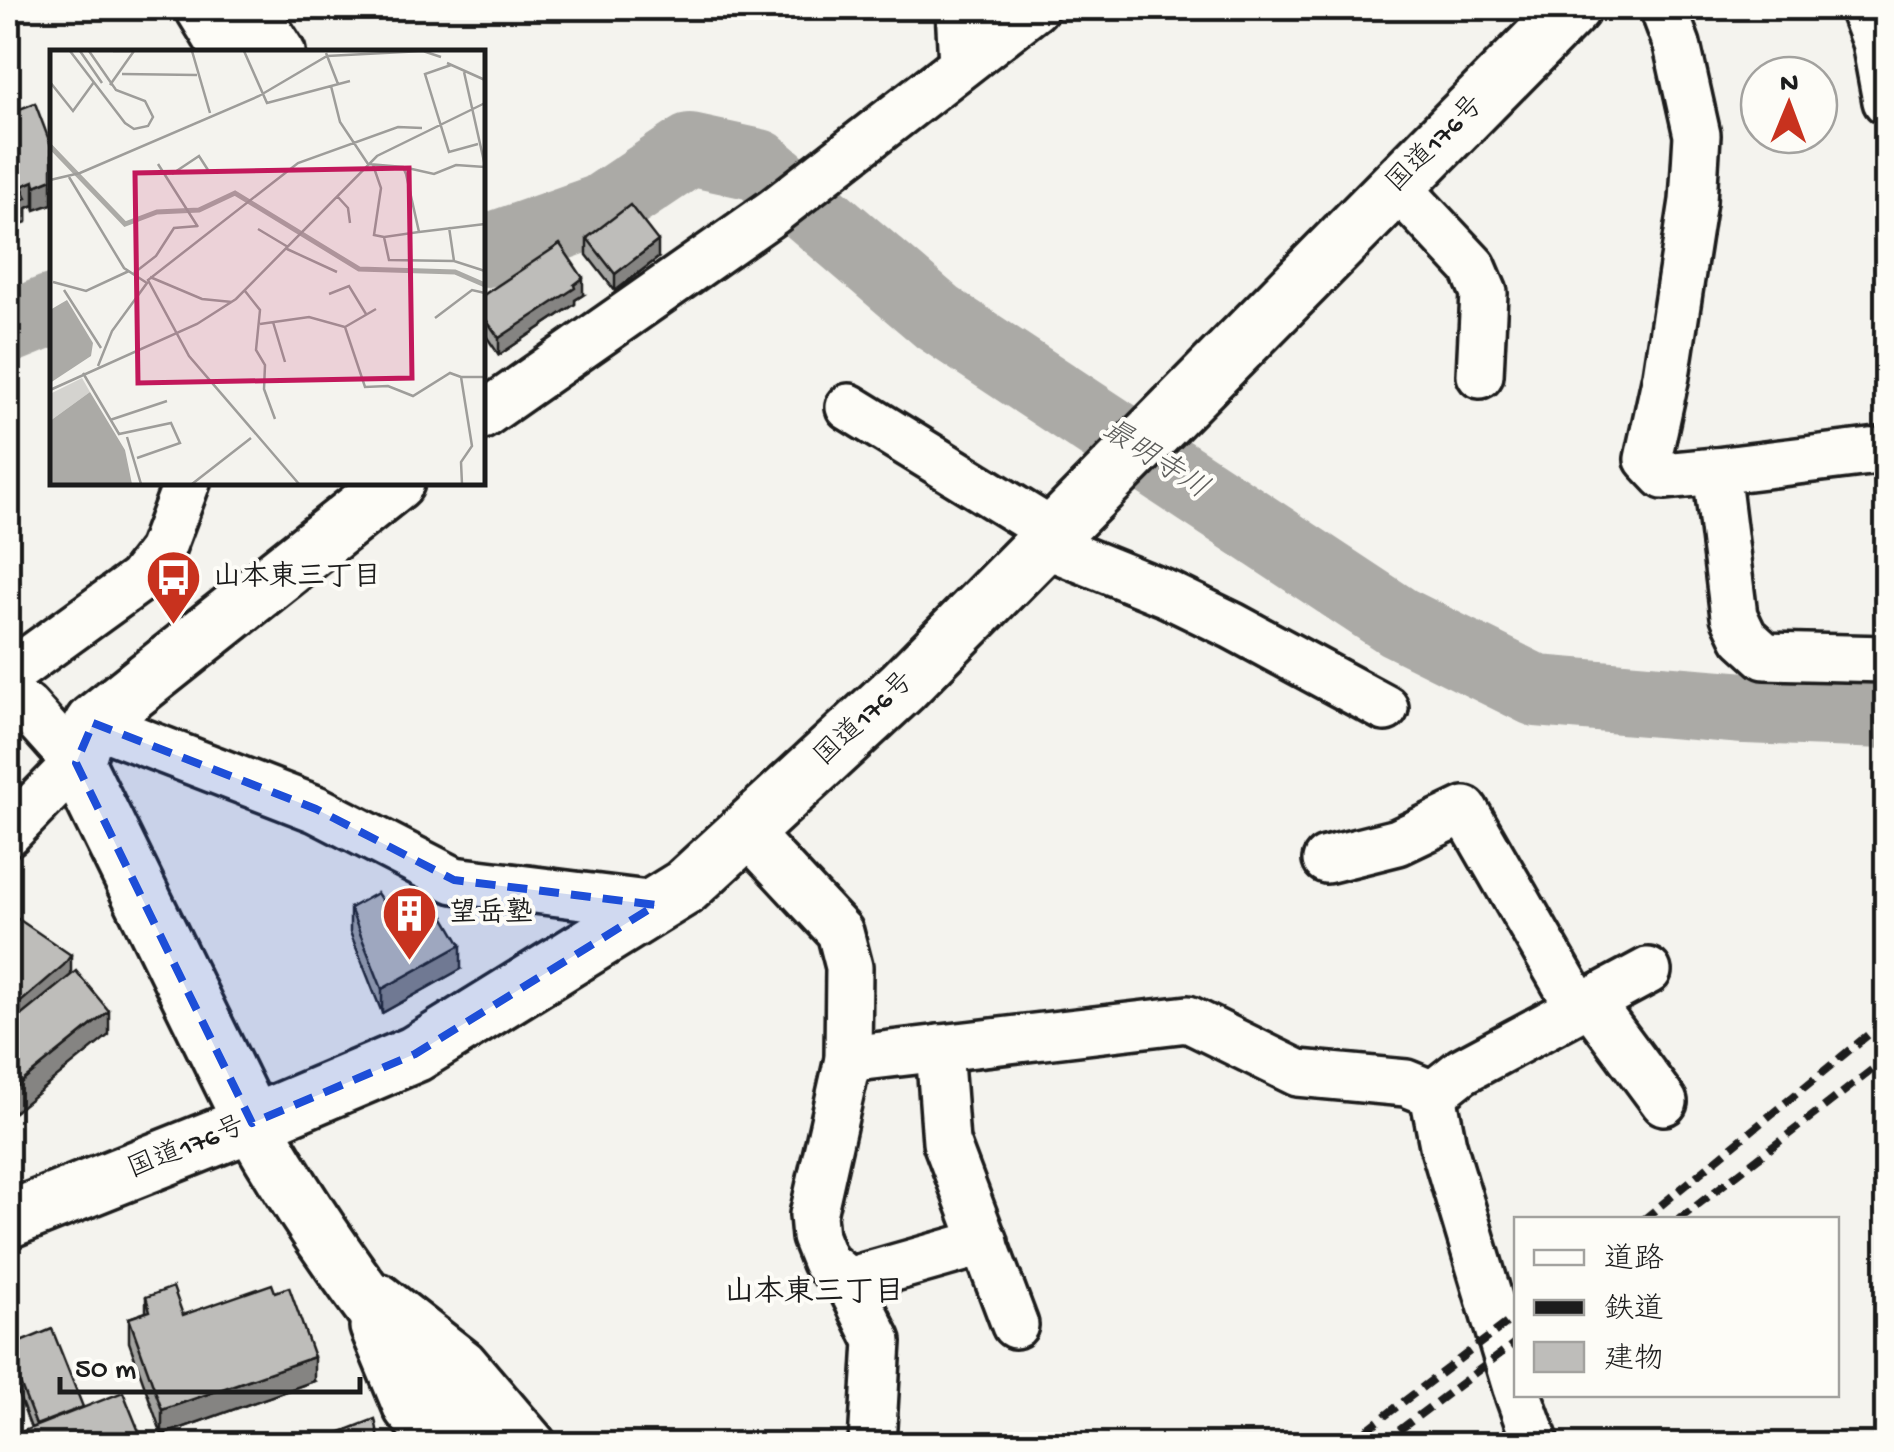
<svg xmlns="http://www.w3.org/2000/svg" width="1894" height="1452" font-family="'Gochi Hand','Klee One',sans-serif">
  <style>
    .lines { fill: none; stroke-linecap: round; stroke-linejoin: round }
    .river { stroke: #abaaa6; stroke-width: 72 }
    .street-casing { stroke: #1c1c1c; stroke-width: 52 }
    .secondary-casing { stroke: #1c1c1c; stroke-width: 62 }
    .highway-casing { stroke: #1c1c1c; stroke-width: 62 }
    .street { stroke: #fdfcf7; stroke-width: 45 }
    .secondary { stroke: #fdfcf7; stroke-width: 55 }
    .highway { stroke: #fdfcf7; stroke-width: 55 }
    .rail { stroke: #1c1c1c; stroke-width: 8; stroke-dasharray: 15 8; stroke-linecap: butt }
    .wall { fill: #a3a3a0; stroke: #1c1c1c; stroke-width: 2.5 }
    .shaded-wall { fill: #858482; stroke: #1c1c1c; stroke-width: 2.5 }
    .building { fill: #bebdba; stroke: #1c1c1c; stroke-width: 2.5 }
    .marked { fill: #1d4ed8; fill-opacity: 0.2; stroke: #1d4ed8; stroke-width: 8; stroke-dasharray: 20 12; stroke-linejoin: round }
    .labels { text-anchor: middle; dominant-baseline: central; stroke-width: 8; stroke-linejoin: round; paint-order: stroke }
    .street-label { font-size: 28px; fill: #1c1c1c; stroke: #fdfcf7 }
    .poi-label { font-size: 28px; font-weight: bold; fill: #1c1c1c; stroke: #fdfcf7; text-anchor: start }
    .water-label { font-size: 30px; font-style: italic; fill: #5c5c5a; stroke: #fdfcf7 }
    .neighbourhood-label { font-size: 30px; font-weight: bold; fill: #1c1c1c; stroke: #fdfcf7 }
    .inset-river { fill: none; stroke: #abaaa6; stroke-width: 5 }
    .inset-road { fill: none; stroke: #9e9d9a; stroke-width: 2.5 }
    .view { fill: #c2185b; fill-opacity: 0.15; stroke: #c2185b; stroke-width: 5 }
    .inset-edge { fill: none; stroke: #1c1c1c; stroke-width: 5 }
  </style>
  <rect width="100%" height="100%" fill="#f4f3ee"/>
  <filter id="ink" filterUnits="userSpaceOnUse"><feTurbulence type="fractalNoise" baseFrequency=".01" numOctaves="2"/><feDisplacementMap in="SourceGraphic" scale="20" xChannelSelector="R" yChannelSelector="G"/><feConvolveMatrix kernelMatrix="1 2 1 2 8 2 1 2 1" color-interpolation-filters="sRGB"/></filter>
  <g filter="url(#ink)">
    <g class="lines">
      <g class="river">
        <path d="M482 252 601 210 690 150 759 165 938 318 1398 622 1537 691 1745 708 1886 713"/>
        <path d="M8 328 52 310"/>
      </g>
      <defs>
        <g id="street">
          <path d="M254 8 282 52"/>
          <path d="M959 8 962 64"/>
          <path d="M1663 8 1677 45 1697 135 1693 201 1666 376 1648 459 1664 476 1716 471"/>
          <path d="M1862 8 1875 42 1886 101"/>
          <path d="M1396 185 1473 267 1484 293 1480 375"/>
          <path d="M849 407 1054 533"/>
          <path d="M482 416 773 212 1035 8"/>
          <path d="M1886 450 1716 471 1734 616 1744 637 1765 656 1886 659"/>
          <path d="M1043 544 1167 594 1233 626 1385 708"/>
          <path d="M8 675 139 580 161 551 187 482"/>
          <path d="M8 701 26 707 76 763 8 833"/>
          <path d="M93 723 316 809 454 880 656 905"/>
          <path d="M746 831 840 932 849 967 848 1059 813 1215 815 1237 825 1262 848 1281 878 1341 872 1444"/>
          <path d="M1326 860 1398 842 1465 810 1579 1008"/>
          <path d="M1590 1002 1664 1102"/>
          <path d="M939 1048 946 1142 1015 1325"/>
          <path d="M848 1059 1188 1019 1298 1073 1406 1083 1433 1094 1443 1145 1516 1388"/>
          <path d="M1433 1094 1462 1071 1648 971"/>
          <path d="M848 1281 985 1242"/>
          <path d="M380 1297 464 1363 533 1444"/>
          <path d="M373 1327 407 1409 437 1444"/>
          <path d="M1518 1394 1536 1444"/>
        </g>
        <g id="secondary">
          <path d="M204 8 231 52"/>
          <path d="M396 482 93 723 82 743 76 763 252 1123C317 1237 397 1345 482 1444"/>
        </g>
        <path id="highway" d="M8 1220 252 1123 415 1054 685 887 902 687 1572 8"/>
      </defs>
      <use href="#street" class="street-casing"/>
      <use href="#secondary" class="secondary-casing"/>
      <use href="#highway" class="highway-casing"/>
      <use href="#street" class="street"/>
      <use href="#secondary" class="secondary"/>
      <use href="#highway" class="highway"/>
      <g class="rail">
        <path d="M1643 1220 1886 1020"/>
        <path d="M1678 1220 1886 1059"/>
        <path d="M1348 1444 1516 1316"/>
        <path d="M1381 1444 1516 1342"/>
      </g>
    </g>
    <g class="wall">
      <path d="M15 111 52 148 35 210 34 205 27 208V222Z"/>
      <path d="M587 238 658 258 615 291 587 255Z"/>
      <path d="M583 295 575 300V304L499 355 482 330V296Z"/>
      <path d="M350 908 403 932 461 969 382 1013 350 932Z"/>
      <path d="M146 1297 183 1315 314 1381 162 1435 129 1342V1318L146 1312Z"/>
      <path d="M8 1347 83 1407 31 1428 8 1368Z"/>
    </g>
    <g class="shaded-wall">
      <path d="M52 179V204L35 210V186Z"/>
      <path d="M34 181V205L27 208V222L8 229V205L22 186Z"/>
      <path d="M658 241V258L615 291V274Z"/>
      <path d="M583 278V295L575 300V304L499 355V338Z"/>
      <path d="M461 945V969L382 1013V989Z"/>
      <path d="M71 955V979L8 1037V1013Z"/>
      <path d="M109 1011V1035L8 1117V1093Z"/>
      <path d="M314 1357V1381L162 1435V1410Z"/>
    </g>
    <g class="building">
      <path d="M35 103 52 148V179L35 186 34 181 22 186 27 198 8 205V106L12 104 15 111Z"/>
      <path d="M630 205 658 241 615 274 587 238Z"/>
      <path d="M560 244 583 278 574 285 575 288 499 338 482 314V296Z"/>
      <path d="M377 893 403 932 444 916 461 945 382 989 350 908Z"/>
      <path d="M8 912 71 955 64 965 8 1013Z"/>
      <path d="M76 971 109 1011 8 1093V1026Z"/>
      <path d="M272 1284 275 1292 289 1287 314 1357 162 1410 129 1318 150 1311 146 1297 173 1287 183 1315Z"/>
      <path d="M52 1329 83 1407 36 1425 8 1352V1347Z"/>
      <path d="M123 1392 144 1444H8V1437Z"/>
      <path d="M375 1419 380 1444H310Z"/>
    </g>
  </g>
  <path class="marked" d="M93 723 316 809 454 880 656 905 415 1054 252 1123 76 763Z"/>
  <defs>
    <symbol id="bus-pin" viewBox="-11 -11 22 30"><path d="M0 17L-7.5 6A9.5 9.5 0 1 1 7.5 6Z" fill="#c8321e" stroke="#fdfcf7"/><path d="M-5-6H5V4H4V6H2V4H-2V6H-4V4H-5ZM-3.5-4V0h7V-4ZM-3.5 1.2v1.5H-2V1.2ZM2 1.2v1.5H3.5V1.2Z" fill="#fff"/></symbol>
    <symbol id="building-pin" viewBox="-11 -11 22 30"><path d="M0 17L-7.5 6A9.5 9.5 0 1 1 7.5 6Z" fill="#c8321e" stroke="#fdfcf7"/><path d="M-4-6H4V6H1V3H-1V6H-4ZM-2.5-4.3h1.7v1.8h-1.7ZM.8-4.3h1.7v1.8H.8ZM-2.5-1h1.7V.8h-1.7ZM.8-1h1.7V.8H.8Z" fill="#fff"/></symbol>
  </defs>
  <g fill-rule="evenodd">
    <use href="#bus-pin" x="142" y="546" width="63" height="86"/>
    <use href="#building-pin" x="378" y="882" width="63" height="86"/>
  </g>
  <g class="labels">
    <g class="street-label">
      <text transform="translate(1436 145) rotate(-45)">国道176号</text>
      <text transform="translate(865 720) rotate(-43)">国道176号</text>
      <text transform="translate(187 1149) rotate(-22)">国道176号</text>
    </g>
    <g class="poi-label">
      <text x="213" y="578">山本東三丁目</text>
      <text x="449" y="914">望岳塾</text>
    </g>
    <g class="water-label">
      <text transform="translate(1154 461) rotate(33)">最明寺川</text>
    </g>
    <g class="neighbourhood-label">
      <text x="814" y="1294">山本東三丁目</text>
    </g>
  </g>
  <g transform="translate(50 50)">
    <rect width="435" height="435" fill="#f4f3ee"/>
    <path d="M32 328 40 342 0 371V344Z" fill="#d4d3cf"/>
    <path d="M17 250 43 293 41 306 0 333V260ZM40 342 75 400 82 434H0V371Z" fill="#abaaa6"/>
    <path class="inset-river" d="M0 96 75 174 107 162 149 160 185 143 309 219 405 222 435 235"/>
    <path class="inset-road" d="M20 1 75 73 84 79 98 76 103 67 95 51 66 40 39 1M30 1 52 33M142 1 160 63M194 1 217 53 300 31M276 3 288 34M397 13 435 30M401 15 375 24 399 102 428 94M414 22 435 116M72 24 147 25M0 32 23 61 44 32M60 35 84 1H63M281 36 290 72 318 114 353 117 356 124 369 182 334 187 339 210 404 211 435 221M108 114 148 177M323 115 331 138 324 185 334 187M353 117 384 124 406 115 435 117M122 124 149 106 158 120M19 127 74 218 97 233 62 281 48 316M0 130 30 123 209 46 277 6 373 1 391 7M287 146 298 158 300 173M399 177 404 211M208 179 238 197M369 182 435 174M237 199 287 222M84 223 106 206 124 178 148 176M100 227 152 249 182 252M3 232 36 241 79 221M14 240 51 298M195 241 210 260 206 300 215 315 214 339 225 369M279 244 299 236 316 264M385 268 422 240 435 243M223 272 235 312M210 274 259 267 295 277 315 337 338 336 363 346 400 323 411 327M295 277 326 259M33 323 69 384 121 373 130 393 87 408M0 340 147 274 186 249 327 106 435 53M60 370 117 351M77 387 91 434M142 434 201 388M249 434 139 306 98 230 248 113 348 77 372 78M412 434 411 412 422 396 411 327H435"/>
    <path class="view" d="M359 118 362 328 88 333 85 123Z"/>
    <rect width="435" height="435" class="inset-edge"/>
  </g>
  <rect width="1894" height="1452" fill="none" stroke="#fdfcf7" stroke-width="40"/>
  <rect x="20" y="20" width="1854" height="1412" fill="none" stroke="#1c1c1c" stroke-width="4" filter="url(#ink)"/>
  <rect x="1514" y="1217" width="325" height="180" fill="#fdfcf7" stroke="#a3a29f" stroke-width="2.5"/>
  <rect x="1534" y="1250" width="50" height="15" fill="#fdfcf7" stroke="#a3a29f" stroke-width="2.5"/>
  <text x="1604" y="1267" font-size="30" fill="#1c1c1c">道路</text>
  <rect x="1534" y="1300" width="50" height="15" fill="#1c1c1c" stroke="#a3a29f" stroke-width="2.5"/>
  <text x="1604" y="1317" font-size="30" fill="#1c1c1c">鉄道</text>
  <rect x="1534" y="1342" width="50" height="30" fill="#bebdba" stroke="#a3a29f" stroke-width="2.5"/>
  <text x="1604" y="1367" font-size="30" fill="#1c1c1c">建物</text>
  <g transform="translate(1789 105) rotate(1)"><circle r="48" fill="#fdfcf7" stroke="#a3a29f" stroke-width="2.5"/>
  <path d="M0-8L18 38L0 25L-18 38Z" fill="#c8321e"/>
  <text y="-15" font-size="28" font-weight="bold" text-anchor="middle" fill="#1c1c1c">N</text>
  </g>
  <path d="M60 1377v15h300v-15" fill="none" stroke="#1c1c1c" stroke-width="5"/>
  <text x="75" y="1377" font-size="30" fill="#1c1c1c" stroke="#fdfcf7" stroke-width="8" paint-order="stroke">50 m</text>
</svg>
